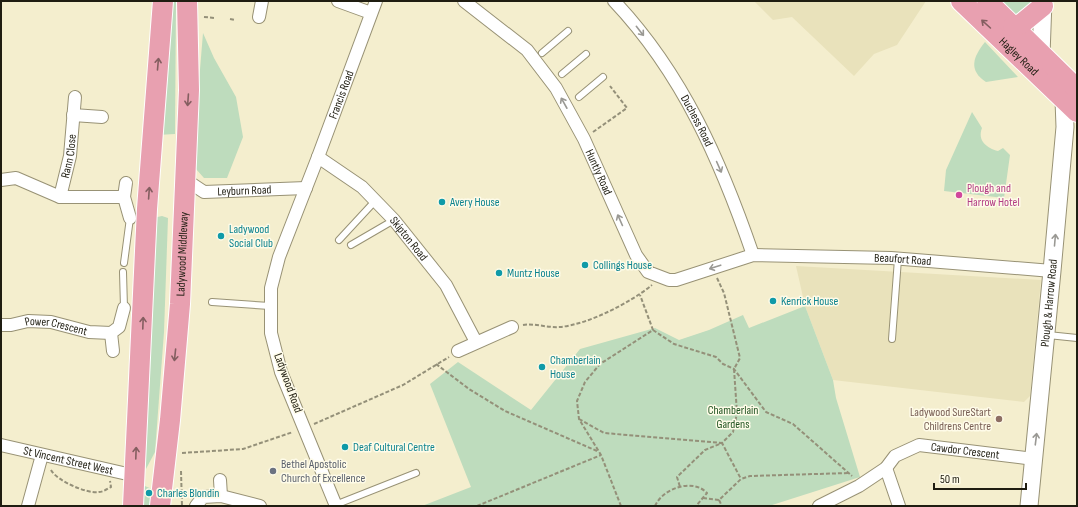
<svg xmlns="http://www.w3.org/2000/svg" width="1078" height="507" font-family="'Sofia Sans Condensed',sans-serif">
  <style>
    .built { fill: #e9e2bb }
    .green { fill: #bedcbd }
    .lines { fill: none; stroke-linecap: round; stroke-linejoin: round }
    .service-casing { stroke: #989275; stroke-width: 8 }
    .minor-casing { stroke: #989275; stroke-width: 14 }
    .secondary-casing { stroke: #989275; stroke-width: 19 }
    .trunk-casing { stroke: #fff; stroke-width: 22 }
    .path { stroke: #949079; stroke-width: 2; stroke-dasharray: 4 2; stroke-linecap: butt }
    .service { stroke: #fff; stroke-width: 6 }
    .minor { stroke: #fff; stroke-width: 12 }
    .secondary { stroke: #fff; stroke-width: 17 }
    .trunk { stroke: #e8a0b0; stroke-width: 20 }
    .oneway { stroke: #845e60 }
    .oneway2 { stroke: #9a9994 }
    .hotel-dot { fill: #d1479c; stroke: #fefbe8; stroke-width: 1.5 }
    .culture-dot { fill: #0f9aa8; stroke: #fefbe8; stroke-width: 1.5 }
    .education-dot { fill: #8d6e63; stroke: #fefbe8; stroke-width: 1.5 }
    .worship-dot { fill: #6b7280; stroke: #fefbe8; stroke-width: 1.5 }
    .labels { text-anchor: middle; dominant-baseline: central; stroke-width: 3; stroke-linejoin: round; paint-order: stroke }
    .street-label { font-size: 12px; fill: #1f1d11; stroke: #fefbe8 }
    .hotel-label { font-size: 12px; fill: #b23c85; stroke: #fefbe8; text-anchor: start }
    .culture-label { font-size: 12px; fill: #0d838f; stroke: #fefbe8; text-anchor: start }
    .park-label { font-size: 12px; fill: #205421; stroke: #fefbe8 }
    .education-label { font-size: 12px; fill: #785e54; stroke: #fefbe8; text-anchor: end }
    .worship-label { font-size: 12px; fill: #5b616d; stroke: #fefbe8; text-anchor: start }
  </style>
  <rect width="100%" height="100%" fill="#f4eece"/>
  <g class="built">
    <path d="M754 1H926L897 45 874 54 854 76 792 17 773 20Z"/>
    <path d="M796 266 1041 280 1030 396 1024 402 833 380 805 306Z"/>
  </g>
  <g class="green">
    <path d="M167 1H176L175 134 157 135Z"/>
    <path d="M1000 1H1031V10L1016 18Z"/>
    <path d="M203 33 214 58 236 97 243 137 227 178H204L196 169 194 142Z"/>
    <path d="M985 42 1018 77 986 82C968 70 973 57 985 42Z"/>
    <path d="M972 112 982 128C977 141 987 148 998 151L1003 148 1010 155 1004 198 944 191 946 170Z"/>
    <path d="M162 216 168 218 164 332 155 452 146 469 141 442 153 218Z"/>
    <path d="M805 306 833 380 836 398 860 477 769 506H422L471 487 430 384 458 362 531 410 580 349 655 328 679 340 709 330 743 315 749 328Z"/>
    <path d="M140 484 152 489 151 506H138Z"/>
  </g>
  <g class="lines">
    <defs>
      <g id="service">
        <path d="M542 53 568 31"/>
        <path d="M562 74 586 54"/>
        <path d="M579 97 603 77"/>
        <path d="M339 240 376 200"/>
        <path d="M351 245 394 220"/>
        <path d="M124 263 130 218"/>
        <path d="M123 272 124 308"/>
        <path d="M212 302 270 306"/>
        <path d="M1048 335 1077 338"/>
        <path d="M892 339 898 259"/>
        <path d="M335 505 416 473"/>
      </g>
      <g id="minor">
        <path d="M338 1 371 13"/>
        <path id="s1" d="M464 1 527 50 556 88 584 139 636 255 648 272 669 280H676L753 255 891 258 1052 271"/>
        <path id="s2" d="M614 1C683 74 721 162 753 255"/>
        <path d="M259 17 262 1"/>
        <path d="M73 115 102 117"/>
        <path id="s3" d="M318 157 362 187 394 220 446 285 476 342"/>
        <path d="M1 180 16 178 60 197H124"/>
        <path id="s4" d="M186 180 204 192 306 188"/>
        <path d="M126 183 124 197 130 218"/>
        <path id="s5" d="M60 197 70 156 75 97"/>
        <path id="s6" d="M1 325H11L28 321 51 322 89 332 111 333"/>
        <path d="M113 351 111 333 119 327 124 308"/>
        <path d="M458 351 512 327"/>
        <path id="s7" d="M1 445 136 476"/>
        <path d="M886 468 899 506"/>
        <path d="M220 480 221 496"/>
        <path d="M28 506 42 455"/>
        <path d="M196 506 203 497 221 496 260 506"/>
        <path id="s8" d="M336 506 281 372 271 333V288L279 257 318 157 376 1"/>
        <path id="s9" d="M819 506 859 486 886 468 895 456 919 445 1034 459"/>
      </g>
      <g id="secondary">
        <path d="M1041 55 1043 1"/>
        <path id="s10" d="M1029 506 1052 271 1065 127 1064 100"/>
      </g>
      <g id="trunk">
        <path id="s11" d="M961 1 1077 112"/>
        <path d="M987 1 1077 89"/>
        <path d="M1013 26 1021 24 1043 6"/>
        <path d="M133 506 147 209 163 1"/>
        <path id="s12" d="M160 506 170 420 180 304 189 90 187 1"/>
      </g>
    </defs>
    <use href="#service" class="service-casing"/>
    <use href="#minor" class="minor-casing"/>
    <use href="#secondary" class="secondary-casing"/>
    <use href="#trunk" class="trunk-casing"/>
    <g class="path">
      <path d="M204 17 215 18"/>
      <path d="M230 19 235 20"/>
      <path d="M593 132 627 108 610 86"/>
      <path d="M717 278 724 293 740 358 734 369 737 413 733 432 722 443 741 479"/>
      <path d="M523 325C535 323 547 328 560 327 589 324 630 303 652 285"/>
      <path d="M653 330 674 344 716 357 723 364 734 369 766 412 793 424 852 476"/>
      <path d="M436 364 469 389 505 411 597 451"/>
      <path d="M579 419 604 433 722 443 705 450 677 477 680 487"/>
      <path d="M314 424 403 385 449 357"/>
      <path d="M182 453 243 449 293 432"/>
      <path d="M51 470C57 481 87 494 99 492 103 492 107 489 111 487L110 481"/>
      <path d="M181 471 182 506"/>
      <path d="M703 498 719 500 741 479 750 476 849 473"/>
      <path d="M719 500 722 506"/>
      <path d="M477 506 601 455"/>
      <path d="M621 506 601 455 579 419 577 401 585 382 600 364 653 330 640 295"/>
      <path d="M655 506C663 488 693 478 707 493L696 506"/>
    </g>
    <use href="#service" class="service"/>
    <use href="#minor" class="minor"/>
    <use href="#secondary" class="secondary"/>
    <use href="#trunk" class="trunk"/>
  </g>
  <defs><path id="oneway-shaft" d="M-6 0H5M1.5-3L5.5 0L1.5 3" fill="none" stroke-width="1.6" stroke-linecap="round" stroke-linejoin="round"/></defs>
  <g class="oneway">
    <use href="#oneway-shaft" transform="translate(986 24) rotate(-138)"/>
    <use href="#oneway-shaft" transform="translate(158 64) rotate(-85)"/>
    <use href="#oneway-shaft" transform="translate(188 100) rotate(94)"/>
    <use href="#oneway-shaft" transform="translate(149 193) rotate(-86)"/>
    <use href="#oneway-shaft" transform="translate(143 323) rotate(-88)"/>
    <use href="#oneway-shaft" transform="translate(175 355) rotate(96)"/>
    <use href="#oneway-shaft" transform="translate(136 453) rotate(-88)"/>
  </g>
  <g class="oneway2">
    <use href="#oneway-shaft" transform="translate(640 31) rotate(52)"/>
    <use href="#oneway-shaft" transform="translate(564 103) rotate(-119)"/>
    <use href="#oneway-shaft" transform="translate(719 167) rotate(66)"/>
    <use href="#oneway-shaft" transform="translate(620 220) rotate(-114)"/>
    <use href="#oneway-shaft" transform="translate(1055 240) rotate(-85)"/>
    <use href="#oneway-shaft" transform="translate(715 267) rotate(162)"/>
    <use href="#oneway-shaft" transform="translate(1036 439) rotate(-83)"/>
  </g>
  <circle class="hotel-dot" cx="959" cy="195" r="4"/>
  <g class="culture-dot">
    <circle cx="442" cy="202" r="4"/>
    <circle cx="221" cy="236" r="4"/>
    <circle cx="585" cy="265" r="4"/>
    <circle cx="499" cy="273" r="4"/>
    <circle cx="773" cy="301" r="4"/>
    <circle cx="542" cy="367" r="4"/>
    <circle cx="345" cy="447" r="4"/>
    <circle cx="149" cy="493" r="4"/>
  </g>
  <circle class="education-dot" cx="999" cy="419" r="4"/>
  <circle class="worship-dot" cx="273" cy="471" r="4"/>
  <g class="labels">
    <g class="street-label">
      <text stroke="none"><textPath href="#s11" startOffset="80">Hagley Road</textPath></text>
      <text stroke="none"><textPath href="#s8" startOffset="436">Francis Road</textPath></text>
      <text stroke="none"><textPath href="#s2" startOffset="146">Duchess Road</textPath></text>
      <text stroke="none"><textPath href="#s5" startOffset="42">Rann Close</textPath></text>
      <text stroke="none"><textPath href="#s1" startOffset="222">Huntly Road</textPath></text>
      <text stroke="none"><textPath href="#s4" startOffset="62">Leyburn Road</textPath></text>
      <text stroke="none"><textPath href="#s3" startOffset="123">Skipton Road</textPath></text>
      <text stroke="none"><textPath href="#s12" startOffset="253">Ladywood Middleway</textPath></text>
      <text stroke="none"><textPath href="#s1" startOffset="594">Beaufort Road</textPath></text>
      <text stroke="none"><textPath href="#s10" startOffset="204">Plough &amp; Harrow Road</textPath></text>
      <text stroke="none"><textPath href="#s6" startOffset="56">Power Crescent</textPath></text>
      <text transform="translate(288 383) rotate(70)">Ladywood Road</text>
      <text stroke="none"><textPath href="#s9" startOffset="165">Cawdor Crescent</textPath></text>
      <text stroke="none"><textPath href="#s7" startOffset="69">St Vincent Street West</textPath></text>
    </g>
    <g class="hotel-label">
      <text x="967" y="188">Plough and<tspan x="967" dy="14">Harrow Hotel</tspan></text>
    </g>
    <g class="culture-label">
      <text x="450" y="202">Avery House</text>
      <text x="229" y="229">Ladywood<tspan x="229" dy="14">Social Club</tspan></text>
      <text x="593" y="265">Collings House</text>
      <text x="507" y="273">Muntz House</text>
      <text x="781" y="301">Kenrick House</text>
      <text x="550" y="360">Chamberlain<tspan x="550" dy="14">House</tspan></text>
      <text x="353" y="447">Deaf Cultural Centre</text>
      <text x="157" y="493">Charles Blondin</text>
    </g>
    <g class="park-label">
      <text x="733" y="410">Chamberlain<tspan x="733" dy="14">Gardens</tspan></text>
    </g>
    <g class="education-label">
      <text x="991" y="412">Ladywood SureStart<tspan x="991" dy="14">Childrens Centre</tspan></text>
    </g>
    <g class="worship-label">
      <text x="281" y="464">Bethel Apostolic<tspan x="281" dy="14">Church of Excellence</tspan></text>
    </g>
  </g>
  <rect width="1078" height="507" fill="none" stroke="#1f1d11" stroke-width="4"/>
  <path d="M934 483v6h92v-6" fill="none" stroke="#1f1d11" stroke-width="2"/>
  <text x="940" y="483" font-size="12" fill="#1f1d11" stroke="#fefbe8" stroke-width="3" paint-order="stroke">50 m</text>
</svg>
